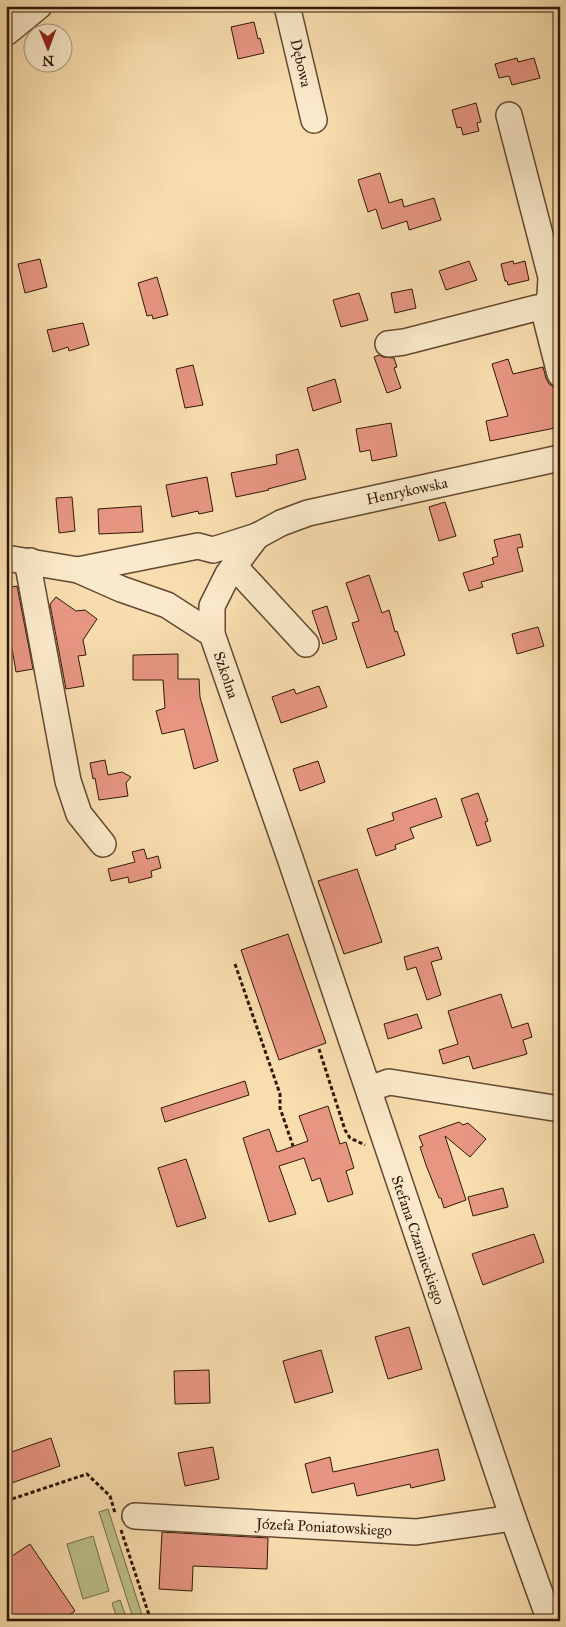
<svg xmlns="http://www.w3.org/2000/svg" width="566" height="1627" font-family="'IM FELL Great Primer',serif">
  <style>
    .green { fill: #bdc18b; stroke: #766c49 }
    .building { fill: #e79682; stroke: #301807 }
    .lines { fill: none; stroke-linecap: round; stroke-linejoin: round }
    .minor-casing { stroke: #624931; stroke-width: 28 }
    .path { stroke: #301807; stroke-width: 3; stroke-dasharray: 4 2.5; stroke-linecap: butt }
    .minor { stroke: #fae9ca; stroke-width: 25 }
    .labels { text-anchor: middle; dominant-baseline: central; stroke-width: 5; stroke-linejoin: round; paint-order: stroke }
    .street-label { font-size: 15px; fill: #301807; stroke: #fae9ca }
  </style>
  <rect width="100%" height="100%" fill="#f8ddae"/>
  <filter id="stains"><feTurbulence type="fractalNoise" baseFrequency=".004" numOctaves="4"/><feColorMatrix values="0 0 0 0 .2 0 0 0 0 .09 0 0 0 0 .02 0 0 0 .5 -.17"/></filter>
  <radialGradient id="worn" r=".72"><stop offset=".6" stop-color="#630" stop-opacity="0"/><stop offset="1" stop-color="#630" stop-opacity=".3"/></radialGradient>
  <g class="green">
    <path d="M108 1509 144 1621H134L99 1512Z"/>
    <path d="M93 1536 109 1591 83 1599 67 1544Z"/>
    <path d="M120 1600 127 1620 126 1621H118L112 1603Z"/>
  </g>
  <g class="building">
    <path d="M254 22 258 39 260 38 264 53 238 59 231 27Z"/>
    <path d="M517 58 518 62 534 58 540 78 512 85 509 76 499 78 495 64Z"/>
    <path d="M476 103 481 122 477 123 479 131 463 135 461 127 457 128 452 110Z"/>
    <path d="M380 173 389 203 402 199 404 207 434 198 441 220 409 230 407 221 382 229 376 209 368 212 358 180Z"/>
    <path d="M40 259 47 287 25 293 18 264Z"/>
    <path d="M469 261 477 280 446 290 439 271Z"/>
    <path d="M513 261 514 264 525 261 529 280 508 285 507 281H505L501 264Z"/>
    <path d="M157 277 168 315 153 319 152 315 147 316 138 283Z"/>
    <path d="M412 289 416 308 395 313 391 293Z"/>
    <path d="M359 293 368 320 341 327 333 300Z"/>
    <path d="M83 323 89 345 69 351 68 347 53 352 47 330Z"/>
    <path d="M379 355 383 357 394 358 397 367 394 368 401 388 387 393 374 357Z"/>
    <path d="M508 359 513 374 543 367 546 378 549 384 554 387 560 409V427L490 441 486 421 508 416 492 364Z"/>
    <path d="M193 365 203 405 185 408 176 369Z"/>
    <path d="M335 379 341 402 313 411 307 388Z"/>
    <path d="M391 423 397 456 372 461 370 450 360 452 356 429Z"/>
    <path d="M298 449 306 479 268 489 269 490 236 497 231 473 277 464 276 455Z"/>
    <path d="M207 477 213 511 199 514 198 511 172 517 166 485Z"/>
    <path d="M72 497 75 531 59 533 56 498Z"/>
    <path d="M445 502 456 536 439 541 429 507Z"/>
    <path d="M141 506 143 532 99 534 98 509Z"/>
    <path d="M520 534 523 547 517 548 523 571 481 582 483 587 469 591 463 573 494 564 492 558 498 556 494 540Z"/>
    <path d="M369 575 382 613 389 610 395 632 397 631 405 655 367 668 352 623 359 621 346 583Z"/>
    <path d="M17 586 33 669 16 672 6 613V588Z"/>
    <path d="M56 597 76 611 85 610 97 619 83 640 86 655 78 656 84 686 66 689 50 604Z"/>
    <path d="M327 606 337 639 323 644 312 611Z"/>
    <path d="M538 627 544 646 517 654 512 634Z"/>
    <path d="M178 654V679H199L200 697 218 761 194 769 184 729 162 734 156 711 165 708 163 680H133V655Z"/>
    <path d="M319 686 327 707 281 723 272 697 294 689 296 694Z"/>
    <path d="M105 760 108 775 122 772 131 777 126 783 128 796 99 800 95 778 93 779 90 763Z"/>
    <path d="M318 761 325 782 300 791 293 769Z"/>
    <path d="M478 793 488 821 485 822 491 841 477 846 461 799Z"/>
    <path d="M436 798 442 817 410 828 414 838 395 845 396 849 376 856 367 829 394 820 392 813Z"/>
    <path d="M144 849 147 859 158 856 161 868 151 871 152 877 129 883 128 877 111 881 108 869 135 862 132 852Z"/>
    <path d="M357 869 382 942 344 954 318 881Z"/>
    <path d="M288 934 326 1043 279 1060 241 950Z"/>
    <path d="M438 947 442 959 431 962 441 995 427 1000 416 967 407 970 404 957Z"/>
    <path d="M501 994 512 1028 528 1023 532 1037 523 1040 527 1054 473 1069 469 1056 443 1064 439 1050 458 1044 448 1011Z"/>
    <path d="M417 1014 422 1028 388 1039 384 1024Z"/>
    <path d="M245 1081 249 1095 165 1122 161 1108Z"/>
    <path d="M328 1106 340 1144 346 1142 354 1168 346 1171 353 1194 328 1202 320 1178 312 1181 304 1158 279 1166 296 1214 269 1222 243 1138 269 1129 277 1152 308 1141 299 1116Z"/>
    <path d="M459 1122 463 1125 468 1123 486 1139 470 1157 445 1136 466 1200 444 1208 441 1198H439L426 1165 420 1147 423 1146 419 1136Z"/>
    <path d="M186 1159 206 1218 177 1227 158 1168Z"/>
    <path d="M503 1188 508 1207 473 1216 468 1197Z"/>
    <path d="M534 1234 544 1262 483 1285 472 1254Z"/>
    <path d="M409 1327 422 1369 388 1379 375 1337Z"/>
    <path d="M321 1350 333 1392 295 1403 283 1361Z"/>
    <path d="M209 1370 210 1403 175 1404 174 1371Z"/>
    <path d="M51 1438 60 1466 6 1485V1454Z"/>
    <path d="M213 1447 219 1479 185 1486 178 1453Z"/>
    <path d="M438 1449 445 1480 411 1488 410 1484 357 1496 354 1483 312 1493 305 1464 330 1457 333 1472Z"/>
    <path d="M162 1532 268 1538 267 1569 193 1566 192 1591 159 1589Z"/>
    <path d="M30 1544 75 1611 60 1621H6V1560Z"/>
  </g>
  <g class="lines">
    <defs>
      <g id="minor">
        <path d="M287 6 314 120"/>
        <path d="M6 33 39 6"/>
        <path d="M509 115 551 277 550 296 544 311 560 374"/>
        <path d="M388 344 404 342 536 308 544 311"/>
        <path d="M6 558 78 570 121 589 167 605 212 634 290 858 513 1518 550 1621"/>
        <path d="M30 561 29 571 68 781 79 814 103 844"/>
        <path d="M234 566 306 644"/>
        <path d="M78 570 198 546 213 550 257 536 281 523 308 513 560 458"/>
        <path d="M212 634V606L228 574 257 536"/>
        <path d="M369 1089 389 1082 560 1109"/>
        <path d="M135 1516 416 1532 513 1518"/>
      </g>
    </defs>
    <use href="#minor" class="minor-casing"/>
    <g class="path">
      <path d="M235 964 280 1094V1108L293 1146"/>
      <path d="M319 1049 345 1130 350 1138 365 1145"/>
      <path d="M6 1501 87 1474 110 1496 115 1513"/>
      <path d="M121 1530 151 1621"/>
    </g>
    <use href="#minor" class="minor"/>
  </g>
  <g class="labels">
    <g class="street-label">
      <text transform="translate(301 63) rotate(77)">Dębowa</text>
      <text transform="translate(407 491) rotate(-12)">Henrykowska</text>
      <text transform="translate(226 675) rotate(71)">Szkolna</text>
      <text transform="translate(418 1240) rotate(71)">Stefana Czarnieckiego</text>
      <text transform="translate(324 1527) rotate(3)">Józefa Poniatowskiego</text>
    </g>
  </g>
  <rect width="566" height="1627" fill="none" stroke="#f8ddae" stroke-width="25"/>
  <rect x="8" y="8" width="551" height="1612" fill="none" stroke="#301807" stroke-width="2.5"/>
  <rect x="12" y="12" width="541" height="1602" fill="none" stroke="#301807"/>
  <g transform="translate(48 48) rotate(179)"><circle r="24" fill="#fae9ca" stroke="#a9957c"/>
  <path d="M0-4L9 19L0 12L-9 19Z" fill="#8f2418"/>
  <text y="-8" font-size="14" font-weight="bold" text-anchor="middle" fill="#301807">N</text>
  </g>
  <rect width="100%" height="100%" filter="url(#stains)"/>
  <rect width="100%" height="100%" fill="url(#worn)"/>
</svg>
